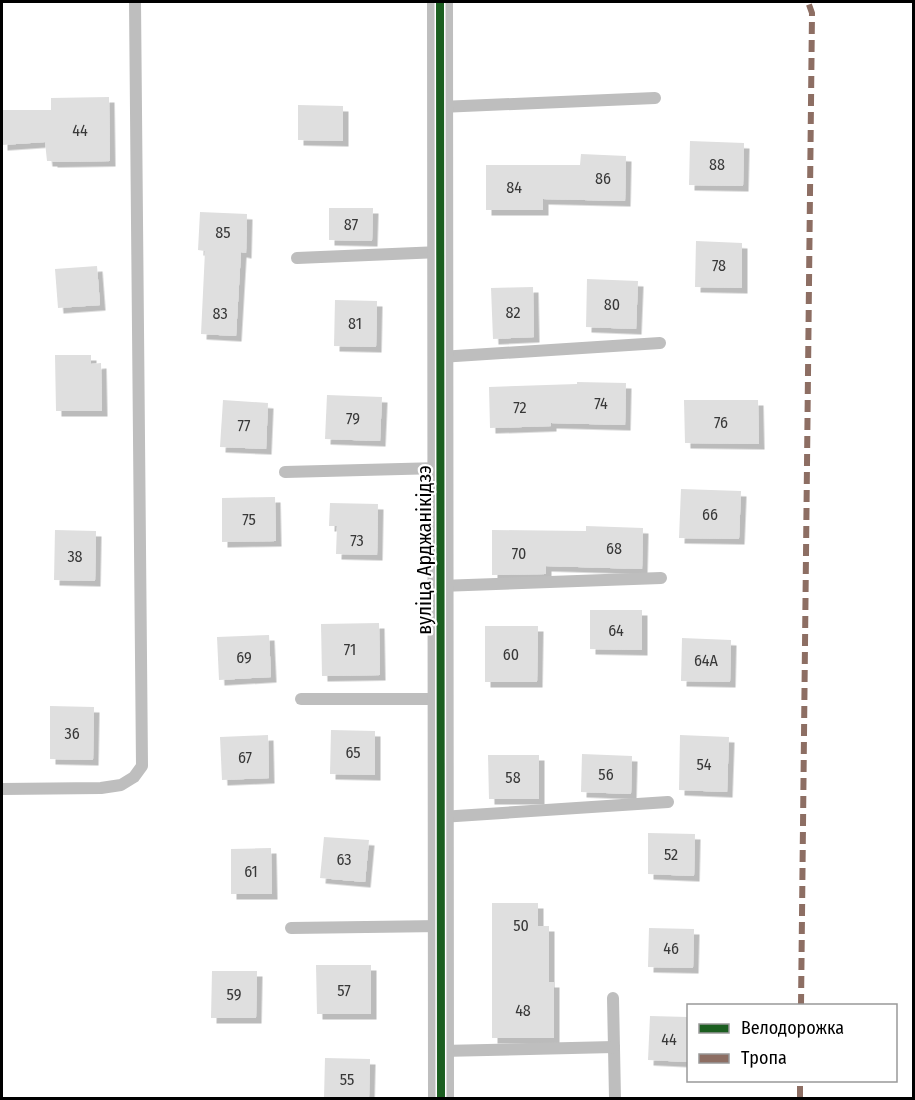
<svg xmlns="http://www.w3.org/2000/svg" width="915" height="1100" font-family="'Fira Sans Condensed',sans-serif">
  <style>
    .building { fill: #dfdfdf; filter: url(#shadow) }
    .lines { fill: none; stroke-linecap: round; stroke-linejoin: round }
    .service { stroke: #bebebe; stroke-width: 12 }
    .minor { stroke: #bebebe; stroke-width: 26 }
    .quiet { stroke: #8d6e63; stroke-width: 6; stroke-dasharray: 12 6; stroke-linecap: butt }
    .cycleway-casing { stroke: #fff; stroke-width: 11 }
    .cycleway { stroke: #1b5e20; stroke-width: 8 }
    .labels { text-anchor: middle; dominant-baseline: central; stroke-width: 4.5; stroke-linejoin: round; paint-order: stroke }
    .number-label { font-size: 16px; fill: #383838 }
    .street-label { font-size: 20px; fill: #000; stroke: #fff }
  </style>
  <defs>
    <filter id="shadow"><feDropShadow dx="5.5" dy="5.5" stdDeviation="0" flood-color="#0004"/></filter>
  </defs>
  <rect width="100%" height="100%" fill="#fff"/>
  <g class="building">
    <path d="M109 97 110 161 52 162V161H47L45 142 2 145V110H51V98Z"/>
    <path d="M298 105 343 106V141L298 140Z"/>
    <path d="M690 141 744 143 743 186 689 185Z"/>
    <path d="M581 154 626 156 625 201 543 199V210H486V165H580Z"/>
    <path d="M329 208H373L372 241 329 240Z"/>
    <path d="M200 212 247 214 246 253 241 252 236 336 201 334 205 251 198 250Z"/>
    <path d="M696 241 742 243V288L695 287Z"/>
    <path d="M97 266 100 305 58 308 55 269Z"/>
    <path d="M587 279 638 281 636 329 586 327Z"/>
    <path d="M533 287 534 337 493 339 491 288Z"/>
    <path d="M335 300 377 301 376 347 334 346Z"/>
    <path d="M55 355H91V364L101 363 102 411H56Z"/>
    <path d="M577 382 626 383 625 425 551 423V426L490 428 489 387 577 384Z"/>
    <path d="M327 395 382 397 380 441 325 439Z"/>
    <path d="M223 400 268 403 266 449 220 447Z"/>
    <path d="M684 400H758L759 444 685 443Z"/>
    <path d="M681 489 741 491 739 539 679 538Z"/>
    <path d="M275 497 276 541 222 542V498Z"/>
    <path d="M330 503 378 504 377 555 336 554 337 526H329Z"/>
    <path d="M586 526 643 528 642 569 546 566V574L492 575V530L586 531Z"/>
    <path d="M55 530 96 531 95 581 54 580Z"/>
    <path d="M590 610H642V650L590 649Z"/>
    <path d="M379 623 380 675 322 676 321 624Z"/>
    <path d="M485 626H538L537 682H485Z"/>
    <path d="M269 635 271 677 219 680 217 637Z"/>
    <path d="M682 638 731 640 730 682 681 681Z"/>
    <path d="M50 706 94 707 93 760 50 759Z"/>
    <path d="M331 730 375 731V775L330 774Z"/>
    <path d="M268 735 269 778 222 780 220 737Z"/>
    <path d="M680 735 729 737 727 792 679 790Z"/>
    <path d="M582 754 632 756 631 794 581 792Z"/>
    <path d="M488 755H539V799H489Z"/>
    <path d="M648 833 695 834 694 876 648 874Z"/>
    <path d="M324 837 369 840 365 882 320 878Z"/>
    <path d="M271 848 272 894H231V849Z"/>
    <path d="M492 903H538V926H549V982H554V1038H492Z"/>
    <path d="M649 928 694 929 693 968 648 967Z"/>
    <path d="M316 965H371V1014H317Z"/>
    <path d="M212 971H257L256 1018H211Z"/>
    <path d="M650 1016 688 1017V1062L648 1060Z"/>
    <path d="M325 1058 370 1059 369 1098H324Z"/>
  </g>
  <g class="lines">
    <g class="service">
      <path d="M440 107 655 98"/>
      <path d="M297 258 440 252"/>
      <path d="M440 357 660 343"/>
      <path d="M285 472 440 468"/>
      <path d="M440 586 661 578"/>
      <path d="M301 699H440"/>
      <path d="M2 789 101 788 121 785 134 777 142 766 135 2"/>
      <path d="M441 817 668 802"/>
      <path d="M291 928 441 926"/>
      <path d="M613 998 615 1098"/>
      <path d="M441 1051 614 1047"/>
    </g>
    <path class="minor" d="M440 2 441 1098"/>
    <g class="quiet">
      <path d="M801 1006 812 13 808 2"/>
      <path d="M800 1098V1080"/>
    </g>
    <defs>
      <path id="cycleway" d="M440 2 441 1098"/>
    </defs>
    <use href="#cycleway" class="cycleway-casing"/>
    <use href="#cycleway" class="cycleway"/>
  </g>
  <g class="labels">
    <g class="number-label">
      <text x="80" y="130">44</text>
      <text x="717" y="164">88</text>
      <text x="603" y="178">86</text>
      <text x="514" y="187">84</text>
      <text x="351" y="224">87</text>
      <text x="223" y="232">85</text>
      <text x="719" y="265">78</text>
      <text x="612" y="304">80</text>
      <text x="513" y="312">82</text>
      <text x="220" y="313">83</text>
      <text x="355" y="323">81</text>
      <text x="601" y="403">74</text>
      <text x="520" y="407">72</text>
      <text x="353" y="418">79</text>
      <text x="721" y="422">76</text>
      <text x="244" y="425">77</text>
      <text x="710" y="514">66</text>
      <text x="249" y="519">75</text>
      <text x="357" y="540">73</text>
      <text x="614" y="548">68</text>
      <text x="519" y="553">70</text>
      <text x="75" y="556">38</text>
      <text x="616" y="630">64</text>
      <text x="350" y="649">71</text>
      <text x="511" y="654">60</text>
      <text x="244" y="657">69</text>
      <text x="706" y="660">64А</text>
      <text x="72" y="733">36</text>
      <text x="353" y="752">65</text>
      <text x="245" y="757">67</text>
      <text x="704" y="764">54</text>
      <text x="606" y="774">56</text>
      <text x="513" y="777">58</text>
      <text x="671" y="854">52</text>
      <text x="344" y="859">63</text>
      <text x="251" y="871">61</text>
      <text x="521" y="925">50</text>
      <text x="671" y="948">46</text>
      <text x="344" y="990">57</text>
      <text x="234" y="994">59</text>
      <text x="523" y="1010">48</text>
      <text x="669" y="1039">44</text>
      <text x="347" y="1079">55</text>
    </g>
    <g class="street-label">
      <text transform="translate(424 550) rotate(-90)">вуліца Арджанікідзэ</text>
    </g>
  </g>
  <rect width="915" height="1100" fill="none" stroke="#000000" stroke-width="6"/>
  <rect x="687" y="1004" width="210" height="78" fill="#ffffff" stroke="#999999" stroke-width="1.5"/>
  <rect x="699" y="1024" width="30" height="9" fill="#1b5e20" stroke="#999999" stroke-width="1.5"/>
  <text x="741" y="1034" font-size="18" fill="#000000">Велодорожка</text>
  <rect x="699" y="1054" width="30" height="9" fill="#8d6e63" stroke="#999999" stroke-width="1.5"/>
  <text x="741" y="1064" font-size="18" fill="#000000">Тропа</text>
</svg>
